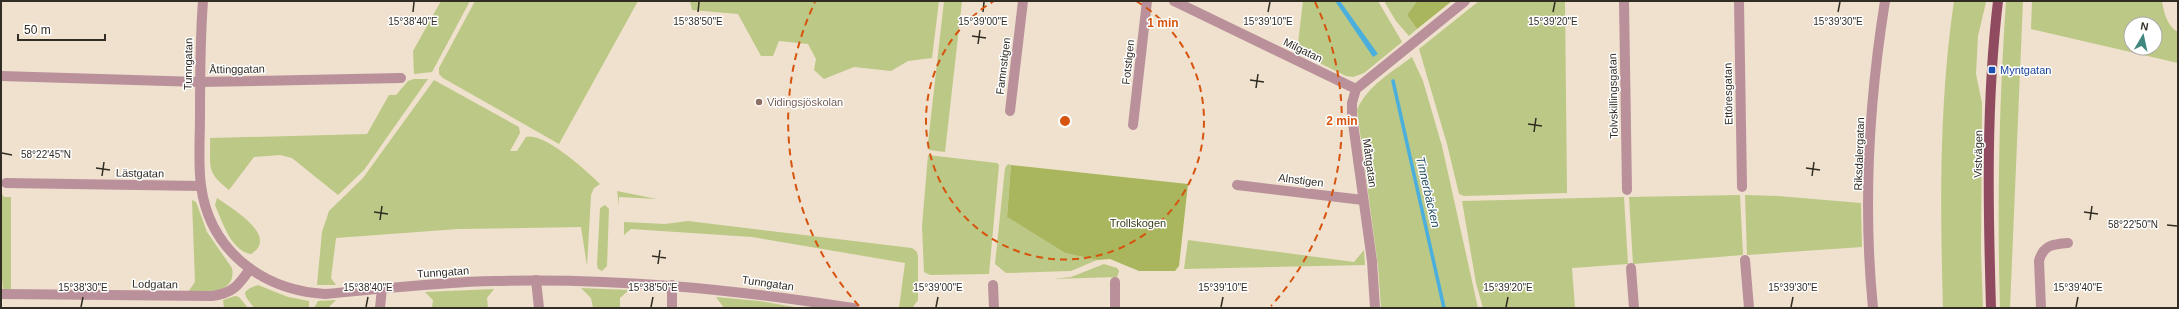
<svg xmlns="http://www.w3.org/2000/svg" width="2179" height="309" font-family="Arial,sans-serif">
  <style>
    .green { fill: #bcc885; fill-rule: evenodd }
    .forest { fill: #a9b65e }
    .water { fill: #4bafdd }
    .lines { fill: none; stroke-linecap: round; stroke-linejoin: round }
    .stream { stroke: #4bafdd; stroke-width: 3.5 }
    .minor { stroke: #ba919b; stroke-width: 10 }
    .major { stroke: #914b60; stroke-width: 10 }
    .ticks { fill: none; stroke: #312c24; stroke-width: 1.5 }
    .ring { fill: none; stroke: #d6540e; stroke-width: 2; stroke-dasharray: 7 5 }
    .transit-dot { fill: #1a4fb4; stroke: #fff; stroke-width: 1.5 }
    .education-dot { fill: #8d6e63; stroke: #fff; stroke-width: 1.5 }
    .labels { text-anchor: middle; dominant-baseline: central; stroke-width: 3; stroke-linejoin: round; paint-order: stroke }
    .street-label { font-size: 11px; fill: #312c24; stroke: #fff }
    .transit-label { font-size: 11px; fill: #164399; stroke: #fff; text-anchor: start }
    .education-label { font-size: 11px; fill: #785e54; stroke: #fff; text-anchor: start }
    .park-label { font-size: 11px; fill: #373c17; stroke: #fff }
    .water-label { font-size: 12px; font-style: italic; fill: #285266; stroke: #fff }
    .ticks-label { font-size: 10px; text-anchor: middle; fill: #312c24; stroke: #fff; stroke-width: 3; stroke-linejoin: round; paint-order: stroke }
    .centre { fill: #d6540e; stroke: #fff; stroke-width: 2 }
    .ring-label { font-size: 12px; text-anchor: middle; font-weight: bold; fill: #d6540e; stroke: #fff; stroke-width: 3; stroke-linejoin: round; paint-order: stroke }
  </style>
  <rect width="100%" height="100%" fill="#efe1cd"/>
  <g class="green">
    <path d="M441 1H470L432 72 414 74 413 51Z"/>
    <path d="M475 1H638L559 144 443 78 439 74V68Z"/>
    <path d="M690 1H939L932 58 908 61 891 71 854 67 824 79 814 70 816 59 808 44 779 41 773 56H761L738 14 692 10Z"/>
    <path d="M944 1H962L945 152 929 150 928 143Z"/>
    <path d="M1303 1H1378L1402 42 1364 73 1353 77 1346 76 1297 52Z"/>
    <path d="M1384 1H1417L1407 15 1417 29 1409 36 1396 21Z"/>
    <path d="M1479 1H1565L1567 193 1464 196 1459 194 1447 144 1419 49Z"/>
    <path d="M1954 1 1986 2 1978 36 1976 74 1982 103 1981 252 1983 308H1943C1940 206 1939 103 1954 1Z"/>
    <path d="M2006 1H2023L2010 308H2000C1997 205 1999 104 2006 1Z"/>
    <path d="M2032 1H2162C2164 13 2167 26 2178 32V63L2031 29ZM2131 24H2155V48H2131Z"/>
    <path d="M1412 57 1423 81 1442 146 1478 308H1381L1378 266 1357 110C1367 86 1392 72 1412 57Z"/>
    <path d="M414 79H428L364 170 338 195 292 158 280 155 254 157 229 190C205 171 211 167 210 138L367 134 389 95H396L408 81Z"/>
    <path d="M434 80 519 127 520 133 510 151H517L526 137C543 131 588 172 600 184L594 188 591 195 587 266 581 227 458 229 336 238 331 278 336 285H317L322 232 329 211 363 178Z"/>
    <path d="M928 155 997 163 999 165 989 274 930 275 924 272 922 226Z"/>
    <path d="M1008 164 1011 165 1007 217 1065 253 1097 260 1071 271 1006 273 995 264 1005 168Z"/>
    <path d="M617 191 657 199 619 197V206Z"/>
    <path d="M1 193 4 197H11V290H3L1 269Z"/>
    <path d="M1740 195 1743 255 1633 264 1629 197Z"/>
    <path d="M1745 195 1777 196 1861 203 1862 247 1747 255Z"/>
    <path d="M1624 197 1628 264 1572 268 1575 308H1483L1476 283 1462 201Z"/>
    <path d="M217 198C231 208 280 236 251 254 231 251 222 221 215 205Z"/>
    <path d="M192 200 196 202 207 232 232 268C237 294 205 292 188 292L195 282Z"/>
    <path d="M605 205 609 209 607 266 602 271 598 269 597 265 600 208Z"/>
    <path d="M688 221 912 248 917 252 918 257V300L913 307 899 308 905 263 752 237 631 229 624 235V222L665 224Z"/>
    <path d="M1188 240 1354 262 1364 250 1365 265 1184 269Z"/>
    <path d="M1104 264 1117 268 1119 271 1117 277 1053 279 1071 277Z"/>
    <path d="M258 285 288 297 309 301V308H254L246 297 245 292 250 288Z"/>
    <path d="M581 288 629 290 620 298V308H593L591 298Z"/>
    <path d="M494 289 487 298 488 308H432L433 300 425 292Z"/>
    <path d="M235 296 239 297 248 308H224L223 300Z"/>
    <path d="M716 297 759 301 800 308H724Z"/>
    <path d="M336 300 328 308H314L318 301Z"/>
  </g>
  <g class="forest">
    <path d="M1417 1H1452L1417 29 1407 15Z"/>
    <path d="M1011 165 1188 184 1179 266 1175 271H1139L1110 259 1097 260 1065 253 1007 217Z"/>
  </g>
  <path class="water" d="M1335 1H1340L1378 54 1373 57Z"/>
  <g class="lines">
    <path class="stream" d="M1393 81 1444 308"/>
    <g class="minor">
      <path d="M203 1C200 39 200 78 200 116 200 139 198 164 201 186 210 251 262 290 325 294 381 289 438 282 494 281 618 278 731 289 853 308"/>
      <path d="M1174 1 1356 89"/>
      <path d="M1624 1 1627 190"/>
      <path d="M1739 1 1742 187"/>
      <path d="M1 76 200 82 401 78"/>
      <path d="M1010 111 1023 1"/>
      <path d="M1133 125 1147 1"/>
      <path d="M6 183 201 186"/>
      <path d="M1237 185 1363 200"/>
      <path d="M1745 260 1749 308"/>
      <path d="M1631 268 1634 308"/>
      <path d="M536 280 539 308"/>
      <path d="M1115 282V308"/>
      <path d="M993 285 994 308"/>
      <path d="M1 294 212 296C233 293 238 286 250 269"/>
      <path d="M380 308 382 288"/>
      <path d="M672 308V285"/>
      <path d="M1375 308 1372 261 1352 116V103L1356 89 1465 1"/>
      <path d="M1873 308C1863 207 1869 101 1885 1"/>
      <path d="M2041 308 2039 261C2043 245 2053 244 2068 243"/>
    </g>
    <path class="major" d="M1991 308C1988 206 1986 103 1998 1"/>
  </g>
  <path class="ticks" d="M413 12 414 2M698 12 699 2M983 12 984 2M1268 12 1270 2M1553 12 1555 2M1838 12 1840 2M972 36 986 38M978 44 980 30M1250 80 1264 82M1256 88 1258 74M1528 124 1542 126M1534 132 1536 118M2 153 12 155M96 168 110 170M1806 168 1820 170M102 176 104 162M1812 176 1814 162M374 212 388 214M2084 212 2098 214M380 220 382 206M2090 220 2092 206M2167 225 2177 226M652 256 666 258M658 264 660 250M81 307 83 297M366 307 368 297M651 307 653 297M936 307 938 297M1221 307 1223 297M1506 307 1508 297M1791 307 1793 297M2076 307 2078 297"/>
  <g class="ring">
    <path d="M1136 1A139 139 0 1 1 994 1"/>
    <path d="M859 306A277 277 0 0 1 815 2M1315 2A277 277 0 0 1 1271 306"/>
  </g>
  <rect class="transit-dot" x="1988" y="66" width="8" height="8" rx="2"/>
  <circle class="education-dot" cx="759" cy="102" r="4"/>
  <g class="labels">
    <g class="street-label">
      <text transform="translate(1303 50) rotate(26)">Milgatan</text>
      <text transform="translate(1128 62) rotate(-84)">Fotstigen</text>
      <text transform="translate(188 64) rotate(-89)">Tunngatan</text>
      <text transform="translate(1003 66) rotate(-83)">Famnstigen</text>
      <text transform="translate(237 69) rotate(-1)">Åttinggatan</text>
      <text transform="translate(1728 94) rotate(-91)">Ettöresgatan</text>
      <text transform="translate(1613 96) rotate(-91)">Tolvskillingsgatan</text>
      <text transform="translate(1859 154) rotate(-88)">Riksdalergatan</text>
      <text transform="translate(1978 154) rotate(-89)">Vistvägen</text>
      <text transform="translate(1370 163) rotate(82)">Måttgatan</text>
      <text transform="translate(140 173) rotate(1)">Lästgatan</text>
      <text transform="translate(1301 180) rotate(7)">Alnstigen</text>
      <text transform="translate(443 272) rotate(-4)">Tunngatan</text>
      <text transform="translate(768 283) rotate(8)">Tunngatan</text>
      <text transform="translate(155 284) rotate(1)">Lodgatan</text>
    </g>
    <g class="transit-label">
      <text x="2000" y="70">Myntgatan</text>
    </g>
    <g class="education-label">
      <text x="767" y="102">Vidingsjöskolan</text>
    </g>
    <g class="park-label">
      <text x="1138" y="223">Trollskogen</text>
    </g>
    <g class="water-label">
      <text transform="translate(1428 192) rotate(77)">Tinnerbäcken</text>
    </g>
  </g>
  <g class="ticks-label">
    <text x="413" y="25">15°38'40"E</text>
    <text x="983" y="25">15°39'00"E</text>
    <text x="1838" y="25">15°39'30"E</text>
    <text x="698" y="25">15°38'50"E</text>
    <text x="1268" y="25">15°39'10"E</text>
    <text x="1553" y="25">15°39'20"E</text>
    <text x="46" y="158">58°22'45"N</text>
    <text x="2133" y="228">58°22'50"N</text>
    <text x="83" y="291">15°38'30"E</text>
    <text x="368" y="291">15°38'40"E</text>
    <text x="653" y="291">15°38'50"E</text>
    <text x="938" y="291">15°39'00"E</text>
    <text x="1223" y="291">15°39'10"E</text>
    <text x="1508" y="291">15°39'20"E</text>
    <text x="1793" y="291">15°39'30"E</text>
    <text x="2078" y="291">15°39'40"E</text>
  </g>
  <circle cx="1065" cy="121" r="6" class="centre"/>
  <g class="ring-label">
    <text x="1163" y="27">1 min</text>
    <text x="1342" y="125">2 min</text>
  </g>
  <rect width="2179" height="309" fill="none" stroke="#312c24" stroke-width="4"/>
  <g transform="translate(2143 36) rotate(9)"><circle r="19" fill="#ffffff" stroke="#adaba7"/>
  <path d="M0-3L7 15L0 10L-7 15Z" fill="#41877f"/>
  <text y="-6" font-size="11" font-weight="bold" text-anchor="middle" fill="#312c24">N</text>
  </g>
  <path d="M18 34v6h87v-6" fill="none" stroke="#312c24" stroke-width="2"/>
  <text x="24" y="34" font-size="12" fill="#312c24" stroke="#ffffff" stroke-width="3" paint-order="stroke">50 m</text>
</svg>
